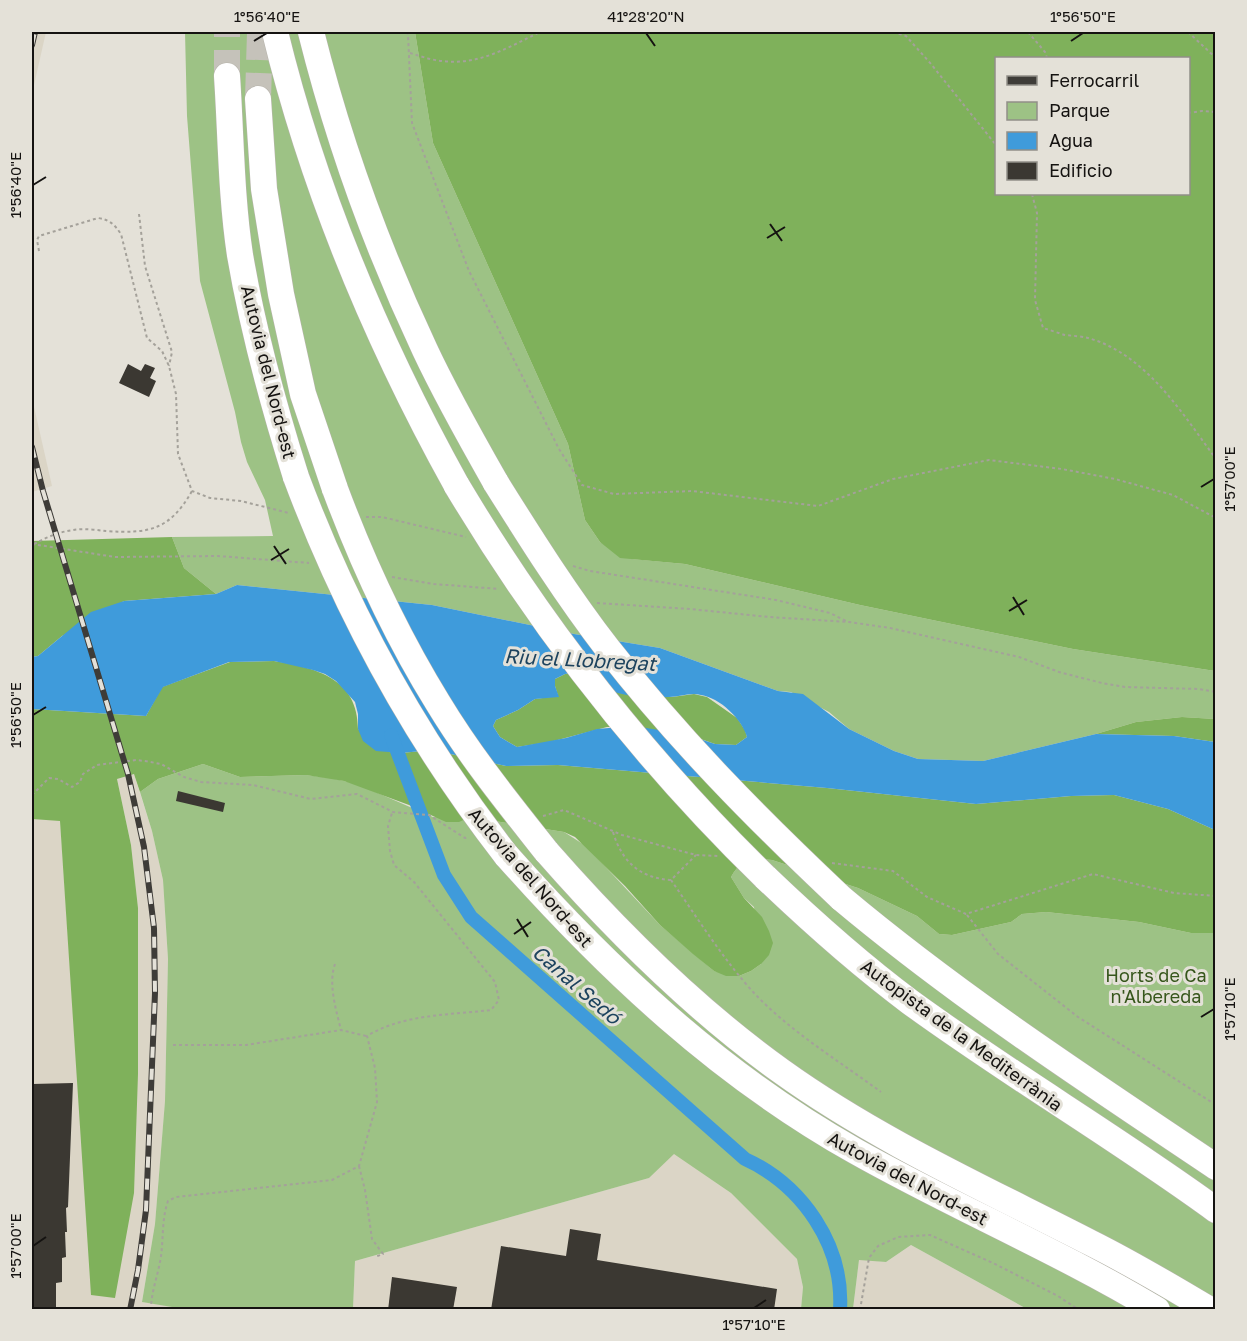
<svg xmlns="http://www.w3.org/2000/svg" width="1247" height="1341" font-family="'Golos Text',sans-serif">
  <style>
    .built { fill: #dbd5c6 }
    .green { fill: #9dc285 }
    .forest { fill: #7fb15b; fill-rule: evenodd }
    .water { fill: #3f9bdb; fill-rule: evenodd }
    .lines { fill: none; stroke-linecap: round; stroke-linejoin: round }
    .canal { stroke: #3f9bdb; stroke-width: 14 }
    .building { fill: #3b3832 }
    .highway-tunnel { stroke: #c5c2ba; stroke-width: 26; stroke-dasharray: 26 13; stroke-linecap: butt }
    .highway-casing { stroke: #b7b4ac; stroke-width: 27 }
    .path { stroke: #a4a19a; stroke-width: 2; stroke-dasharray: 3 3; stroke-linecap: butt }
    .highway { stroke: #fff; stroke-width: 26 }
    .rail-casing { stroke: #3e3c38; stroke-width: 6 }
    .rail { stroke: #e4e1d8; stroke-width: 4; stroke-dasharray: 11; stroke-linecap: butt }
    .highway-bridge-casing { stroke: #b7b4ac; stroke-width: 27; stroke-linecap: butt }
    .highway-bridge { stroke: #fff; stroke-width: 26 }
    .ticks { fill: none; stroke: #151311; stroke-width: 2 }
    .labels { text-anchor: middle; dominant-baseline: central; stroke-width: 6; stroke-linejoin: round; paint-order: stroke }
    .street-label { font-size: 18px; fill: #151311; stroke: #e4e1d8 }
    .park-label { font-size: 18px; fill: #36561b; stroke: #e4e1d8 }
    .water-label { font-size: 20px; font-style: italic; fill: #1d435e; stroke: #e4e1d8 }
    .neatline { fill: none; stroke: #151311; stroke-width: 2 }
    .ticks-label { font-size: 15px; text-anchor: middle; fill: #151311 }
  </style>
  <rect width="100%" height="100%" fill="#e4e1d8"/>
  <g class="built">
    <path d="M32 32H46L32 94Z"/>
    <path d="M32 398 52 486 32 492Z"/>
    <path d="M134 774 152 831 163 880 168 959 165 1101 155 1224 142 1302 190 1309 32 1310V819L60 820 92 1295 138 1074V908L131 845 117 779Z"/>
    <path d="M674 1153 731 1193 797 1259 803 1287 801 1309 353 1310 355 1261 649 1178Z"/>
    <path d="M911 1245 1027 1309 853 1310 859 1259 886 1262Z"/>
  </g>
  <g class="green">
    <path d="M185 32H415L433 143 568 444 585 520 600 542 632 559 685 564 860 605 1073 649 1215 671V719L1182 717 1136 722 1096 734 983 761 918 759 894 751 849 729 829 712 791 692 778 691 660 648 574 634 432 605 237 585 216 594 184 568 172 537 273 536 265 500 247 462 241 442 235 412 200 281 187 116Z"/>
    <path d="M203 764 240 777 306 775 331 778 357 784 433 817H470L564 832 586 846 660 925 714 971 739 976 751 971 761 964 754 907 744 898 731 877C741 859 753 857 772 860L858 888 917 916 939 934 952 935 1011 922 1022 914 1046 912 1139 922 1191 933H1215V1309H1027L911 1245 886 1262 859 1260 853 1309H801L803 1287 797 1259 731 1193 674 1154 649 1178 355 1261 353 1309 190 1310 142 1302 155 1224 165 1101 168 959 163 880 152 831 140 792 158 779Z"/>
  </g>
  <g class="forest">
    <path d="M415 32H1215V671L1073 649 860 605 685 564 620 558 600 542 585 520 568 444 433 143ZM996 58H1188V194H996Z"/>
    <path d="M172 537 184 568 216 594 124 601 62 636 38 656 32 657V541Z"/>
    <path d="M274 661C316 668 358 678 358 729L389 752 401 753 432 750 506 766 558 765 827 788 976 804 1071 796 1114 795 1168 809 1215 830V933H1191L1139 922 1046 912 1022 914 1011 922 952 935 939 934 917 916 858 888 772 860C753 857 741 859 731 877L744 898 762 917 769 931 773 943 769 955 761 964 751 971 739 976H726L714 971 693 954 660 925 625 886 575 837 564 832 470 817 459 822H446L409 805 344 781 306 775 240 777 203 764 158 779 140 792 134 774 117 779 131 845 138 908V1074L134 1193 115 1298 91 1295 60 821 32 819V709L146 716 162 687 230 662Z"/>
    <path d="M571 673 639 696 672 697 694 694 707 697 737 718 745 730 747 737 736 745 715 744 692 736 626 727H607L550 742 517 747 500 737 493 726 496 720 518 710 535 699 558 696 555 686V679L565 674Z"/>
    <path d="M1182 717 1215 719V742L1174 736 1096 734 1136 722Z"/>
  </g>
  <path class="water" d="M237 585 432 605 574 634 660 648 778 691 803 694 849 729 894 751 918 759 983 761 1096 734 1174 736 1215 742V830L1168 809 1114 795 1071 796 976 804 827 788 558 765 506 766 432 750 401 753 376 751 363 741 358 729V714L355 702 336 681 325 674 313 670 274 661 229 662 163 687 146 716 32 709V657L38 656 91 612 124 601 216 594ZM571 673C585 679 599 688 614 692 631 697 651 698 669 697 680 697 690 692 701 695 720 698 742 719 747 737L736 745 715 744 685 734 633 726 597 729 566 738 517 747 500 737 493 726 496 720 518 710 535 699 559 697 555 686V679L565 674Z"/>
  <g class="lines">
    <path class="canal" d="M391 735 444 875 471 917 745 1159C802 1185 844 1245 840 1310"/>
  </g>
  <g class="building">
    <path d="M128 364 141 371 145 364 155 368 150 378 156 381 149 397 119 383Z"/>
    <path d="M178 791 225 803 223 812 176 801Z"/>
    <path d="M73 1083 68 1207 66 1208 67 1232H65L66 1257 62 1258V1282L56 1283V1307L32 1308V1084Z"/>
    <path d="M570 1229 601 1234 597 1260 777 1289 774 1310H491L501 1246 566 1256Z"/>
    <path d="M392 1277 457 1287 453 1310H388Z"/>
  </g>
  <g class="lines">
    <g class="highway-tunnel">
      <path d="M227 76V32"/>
      <path d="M258 99 260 32"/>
    </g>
    <defs>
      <g id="highway">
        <path d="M275 32C314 192 377 342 457 486"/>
        <path d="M311 32C338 140 377 248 425 350 446 395 471 439 496 483"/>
        <path d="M227 76C231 135 231 196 240 255 253 331 273 404 296 477"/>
        <path d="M258 99 264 189 281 294 303 394 335 489"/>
        <path d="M546 851C617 932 693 1008 781 1071 877 1140 986 1189 1091 1243 1131 1263 1170 1286 1210 1310"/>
        <path d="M506 855C608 970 720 1075 855 1151 954 1207 1059 1251 1157 1310"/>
        <path d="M765 877C811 921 859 964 910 1002 1010 1075 1116 1137 1216 1210"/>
        <path d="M841 898C959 997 1088 1081 1216 1167"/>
      </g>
    </defs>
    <use href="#highway" class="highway-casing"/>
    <g class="path">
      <path d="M406 32 408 34 412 123 469 271 559 449 582 485 614 494 692 491 818 506 893 479 989 460 1062 469 1115 479 1173 495 1216 518"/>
      <path d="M893 32 906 36 931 64 996 145"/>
      <path d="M1028 32 1045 52 1047 58"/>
      <path d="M1188 32 1216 58"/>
      <path d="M410 53C420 56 431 60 442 61 478 66 509 47 540 32"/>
      <path d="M1188 113 1202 111 1216 112"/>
      <path d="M1032 194 1037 213 1035 300 1043 328C1050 330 1058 333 1065 335 1073 336 1081 336 1088 338 1146 354 1182 413 1216 459"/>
      <path d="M139 214 145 266 172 352 169 366"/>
      <path d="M39 251 37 240 39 236 98 218C110 220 114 224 121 234L147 338 162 351 169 366 176 394 178 454 192 491 210 498 241 501 289 513"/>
      <path d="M366 517H382L466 537"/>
      <path d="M32 544 115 557 218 556 309 563"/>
      <path d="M34 544C47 537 59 532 73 530 84 528 96 530 106 531 149 534 170 530 192 491"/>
      <path d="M573 566 590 571 776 600 830 613 846 621"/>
      <path d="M392 577 434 584 499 589"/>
      <path d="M597 603 690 609 769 617 849 622 890 628 1019 657 1059 672 1102 683 1125 687 1199 689 1216 692"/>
      <path d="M32 795 49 778 58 779 72 787 80 782 83 774 97 765 136 760 145 761 161 764 184 777 201 782 253 785 311 799 357 794 393 812 429 815 465 838 469 837"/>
      <path d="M543 816 564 810 622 835 696 855 718 856"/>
      <path d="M613 832C622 862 640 878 671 880L696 855"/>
      <path d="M832 863 893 871 927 897 966 914 1093 874 1174 893 1216 896"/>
      <path d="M671 880C696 916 725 962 755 994 791 1032 839 1061 881 1092"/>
      <path d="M967 915 998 954 1078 1017 1216 1105"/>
      <path d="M335 964C328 983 336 1010 341 1030L366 1036"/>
      <path d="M173 1045H246L341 1030"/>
      <path d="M359 1166 365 1190 372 1239 383 1254 375 1257"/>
      <path d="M151 1310C151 1293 157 1278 160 1262 164 1242 161 1221 168 1201L176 1197 332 1180 359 1166 377 1102 375 1068 367 1036C403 1014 450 1015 491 1010L499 1000 495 982 414 882 394 865 390 851 388 826 392 813"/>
      <path d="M860 1310 869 1258 878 1246 898 1237 930 1235 993 1263 1058 1296 1079 1310"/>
    </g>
    <use href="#highway" class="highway"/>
    <defs>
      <g id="rail">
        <path d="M32 45 35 32"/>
        <path d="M32 447 43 491 128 774 144 847 154 928 155 993 146 1210 138 1270 130 1310"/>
      </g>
    </defs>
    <use href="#rail" class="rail-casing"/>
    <use href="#rail" class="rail"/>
    <defs>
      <g id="highway-bridge">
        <path d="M296 477C348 616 416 739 506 855"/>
        <path d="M496 483C531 539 567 596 608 649 678 739 758 820 841 898"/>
        <path d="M457 486C543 630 645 760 765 877"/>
        <path d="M335 489C363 564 396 635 438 703 470 756 508 803 546 851"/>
      </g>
    </defs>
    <use href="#highway-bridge" class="highway-bridge-casing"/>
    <use href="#highway-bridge" class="highway-bridge"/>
  </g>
  <path class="ticks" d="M646 33 655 46M254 41 267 33M1071 41 1083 33M33 185 46 177M770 224 782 241M767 238 785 227M1201 487 1214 479M274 546 286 564M271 560 289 549M1013 597 1024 615M1009 611 1027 600M33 715 46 707M517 919 528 937M514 934 531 922M1201 1017 1214 1009M33 1246 46 1237M754 1308 766 1300"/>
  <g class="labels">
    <g class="street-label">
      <text transform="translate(269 372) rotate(76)">Autovia del Nord-est</text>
      <text transform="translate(531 877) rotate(49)">Autovia del Nord-est</text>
      <text transform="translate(962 1035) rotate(36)">Autopista de la Mediterrània</text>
      <text transform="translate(908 1178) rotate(28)">Autovia del Nord-est</text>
    </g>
    <g class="park-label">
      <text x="1156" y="975">Horts de Ca<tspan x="1156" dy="21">n'Albereda</tspan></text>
    </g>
    <g class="water-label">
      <text transform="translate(580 659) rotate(3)">Riu el Llobregat</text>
      <text transform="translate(577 984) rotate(41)">Canal Sedó</text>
    </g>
  </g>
  <rect width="1247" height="1341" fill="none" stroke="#e4e1d8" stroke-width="66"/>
  <rect x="995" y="57" width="195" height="138" fill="#e4e1d8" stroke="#918f88" stroke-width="1.5"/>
  <rect x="1007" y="76" width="30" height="9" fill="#3e3c38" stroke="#918f88" stroke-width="1.5"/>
  <text x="1049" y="87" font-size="18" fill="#151311">Ferrocarril</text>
  <rect x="1007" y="102" width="30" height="18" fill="#9dc285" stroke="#918f88" stroke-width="1.5"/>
  <text x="1049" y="117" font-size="18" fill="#151311">Parque</text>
  <rect x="1007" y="132" width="30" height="18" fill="#3f9bdb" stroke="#918f88" stroke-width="1.5"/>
  <text x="1049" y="147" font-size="18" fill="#151311">Agua</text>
  <rect x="1007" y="162" width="30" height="18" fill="#3b3832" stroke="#918f88" stroke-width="1.5"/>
  <text x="1049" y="177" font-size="18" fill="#151311">Edificio</text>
  <rect x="33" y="33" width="1181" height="1275" class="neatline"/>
  <g class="ticks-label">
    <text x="267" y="22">1°56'40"E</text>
    <text x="646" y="22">41°28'20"N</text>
    <text x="1083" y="22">1°56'50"E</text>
    <text transform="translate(16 185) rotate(-90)" y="5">1°56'40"E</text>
    <text transform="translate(1230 479) rotate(-90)" y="5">1°57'00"E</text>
    <text transform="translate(16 715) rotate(-90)" y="5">1°56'50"E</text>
    <text transform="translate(1230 1009) rotate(-90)" y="5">1°57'10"E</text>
    <text transform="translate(16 1246) rotate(-90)" y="5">1°57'00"E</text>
    <text x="754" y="1330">1°57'10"E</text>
  </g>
</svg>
